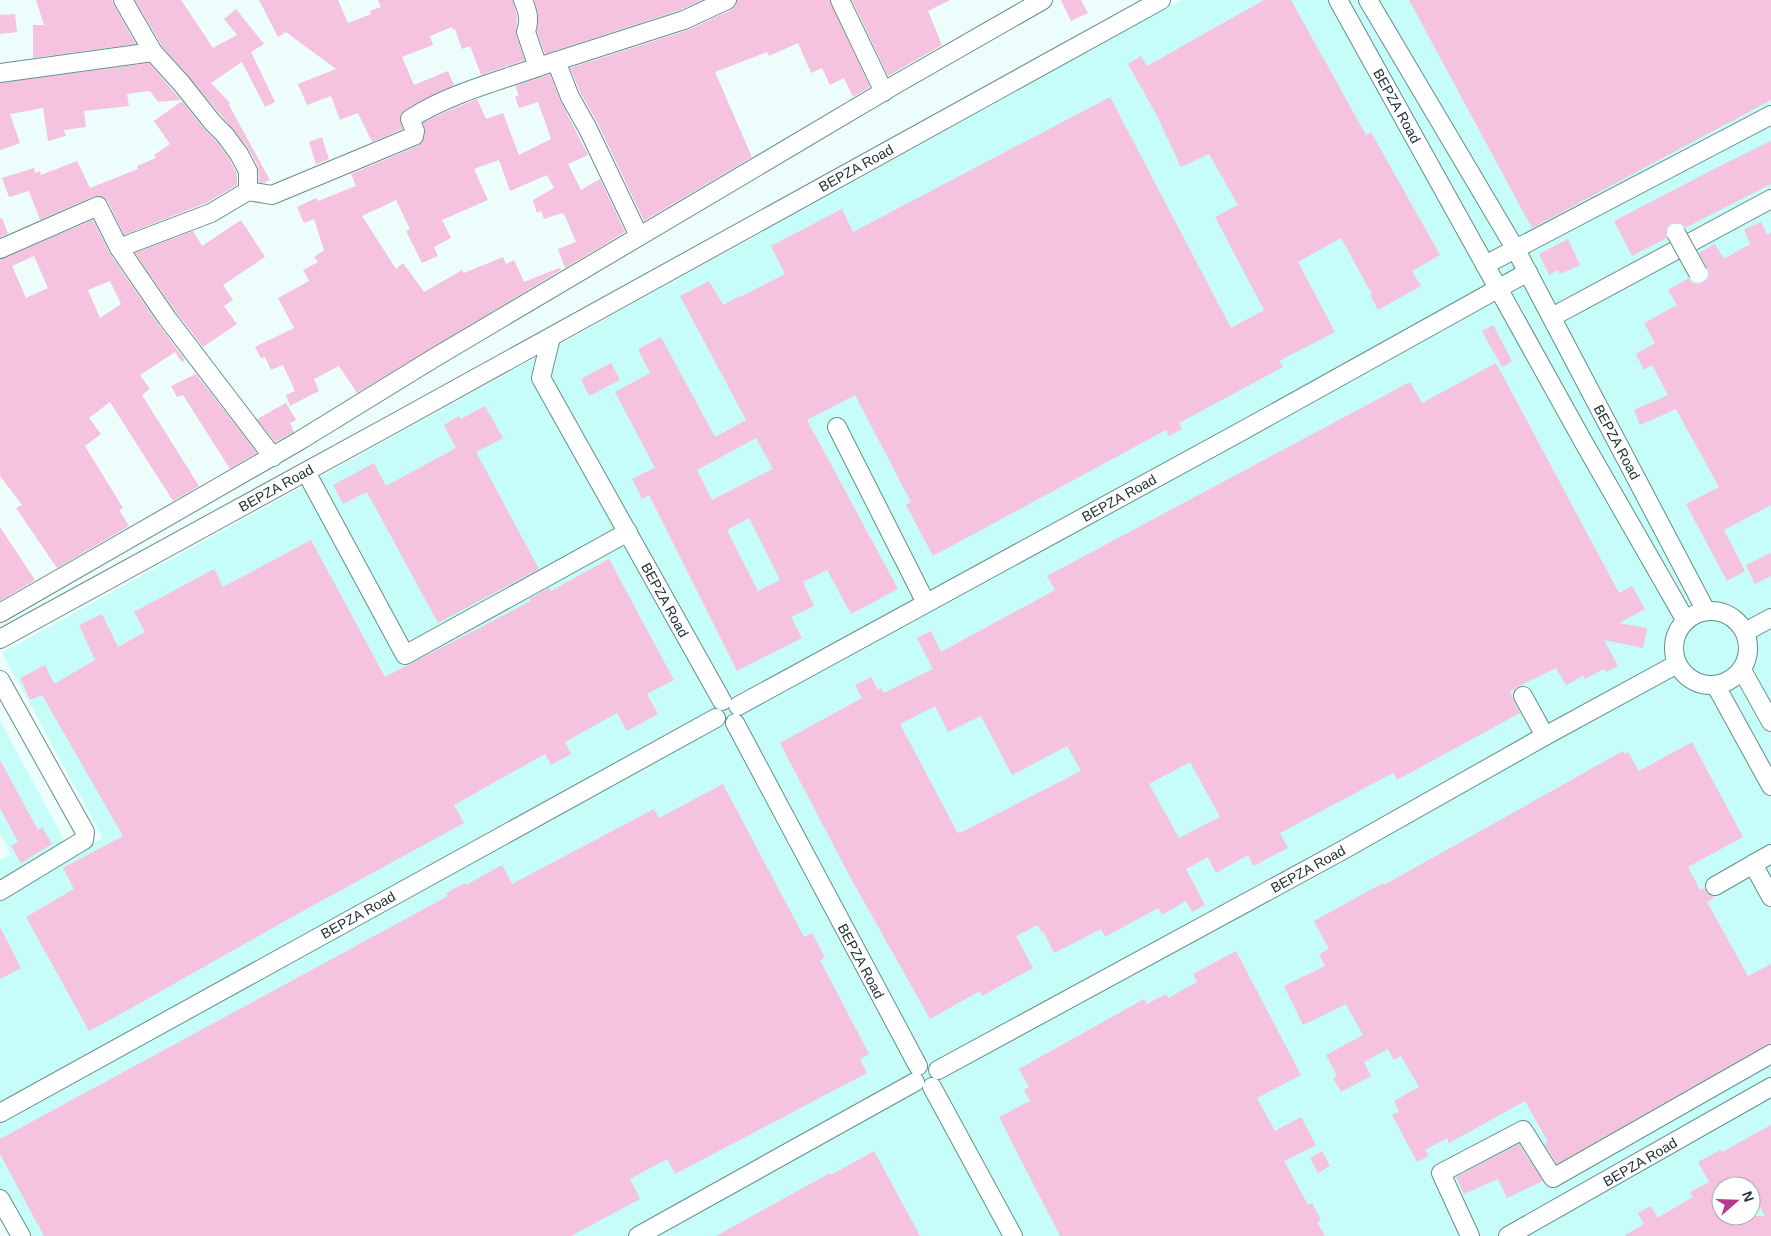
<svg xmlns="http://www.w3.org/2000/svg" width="1771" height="1236" font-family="Helvetica,sans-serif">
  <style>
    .built { fill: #c6fdf9; fill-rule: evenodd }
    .building { fill: #f5c2e0; fill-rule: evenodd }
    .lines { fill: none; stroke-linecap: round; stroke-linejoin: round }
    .minor-casing { stroke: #648e8b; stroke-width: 20 }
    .minor { stroke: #fff; stroke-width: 18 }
    .minor-bridge-casing { stroke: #648e8b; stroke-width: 20; stroke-linecap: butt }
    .minor-bridge { stroke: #fff; stroke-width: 18 }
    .labels { text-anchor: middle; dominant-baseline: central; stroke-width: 4.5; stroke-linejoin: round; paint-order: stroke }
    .street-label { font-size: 14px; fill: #203231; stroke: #fff }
  </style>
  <rect width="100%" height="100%" fill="#ecfdfc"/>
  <g class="built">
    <path d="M1182 0H1771V1236H19L0 1200V895L103 838 2 653ZM1721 1186H1751V1216H1721Z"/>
    <path d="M0 720 66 844 0 879V860L11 855 0 833Z"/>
  </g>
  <g class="building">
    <path d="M36 0H112L114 5 136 44 33 58V25H44Z"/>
    <path d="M135 0H181L213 48 237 35 224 19 236 9 264 44 251 52 275 102 265 107 242 62 211 83 230 103 229 105 270 180 264 183 259 182 258 166 248 148 233 129 162 46Z"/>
    <path d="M259 0H338L348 23 371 14 370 11 381 7 378 0H513L517 17 516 35 525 60 481 75 470 46 462 49 455 29 453 30 452 27 430 36 433 45 402 57 414 85 448 71 454 85 420 101 405 110 400 118 403 129 372 142 358 113 340 120 331 96 307 105 298 84 336 69 286 32 278 37Z"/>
    <path d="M534 0H702L680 10 545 54 537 32 538 15Z"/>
    <path d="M737 0H830L870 87 853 97 844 78 830 85 822 68 811 73 798 43 769 56 767 52 715 72 752 157 644 221 598 124 580 92 570 68 688 30 731 10 736 6Z"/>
    <path d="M852 0H950L928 11 942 45 888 76Z"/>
    <path d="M1061 0H1081L1088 13 1071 21Z"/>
    <path d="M1264 0H1291L1366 135 1371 132 1440 255 1412 271 1421 286 1378 310 1370 295 1372 294 1341 238 1298 262 1335 332 1279 361 1283 367 1179 423 1182 429 1169 436 1166 430 933 556 906 505 911 502 855 395 807 420 898 589 851 614 827 570 803 582 814 606 791 617 802 638 737 671 649 495 642 499 632 479 655 468 615 392 650 373 638 349 661 337 715 437 746 420 680 296 709 281 723 305 740 296V297L785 274 771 246 842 209 853 232 1110 97 1231 328 1264 310 1215 217 1238 205 1209 154 1181 167 1155 112 1128 64 1141 56 1147 66ZM756 438 773 469 712 500 697 470ZM749 518 780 580 758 591 727 530Z"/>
    <path d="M1409 0H1771V100L1532 228Z"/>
    <path d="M15 14 17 32 0 34V15Z"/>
    <path d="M149 63 181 100 158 102 150 91 127 94 129 106 84 111 86 127 64 130 66 136 48 141 43 108 10 114 20 143 0 150V83Z"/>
    <path d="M550 74 561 102 588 155 568 164 581 190 600 179 625 232 565 268 558 249 576 242 565 216 562 213 544 219 541 211 537 213 533 200 554 188 547 175 510 191 499 160 474 169 488 200 442 220 451 238 434 247 438 256 422 263 406 231 410 229 396 200 362 216 396 269 403 263 424 292 462 270 464 273 503 257 506 264 514 260 524 282 559 268 561 270 357 393 339 366 314 379 319 391 290 406 286 395 295 391 283 365 271 370 265 357 261 358 255 347 294 328 278 298 309 281 303 270 318 262 314 257 324 250 314 219 304 223 297 207 316 198 318 201 356 186 351 174 418 146 424 138 425 133 423 123 445 112 477 99 486 119 503 113 519 155 551 139 538 102 519 108 515 97 519 95 515 86Z"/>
    <path d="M182 101 205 130 217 142 230 160 237 174V185L206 203 124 235 108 201 99 196H94L40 220 29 191 9 197 2 178 34 168 35 173 40 171 41 175 77 161 90 188 138 169 137 166 156 158 154 155 170 144 154 121Z"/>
    <path d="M322 137 329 159 316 164 309 142Z"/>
    <path d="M1771 141V184L1685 228 1681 224H1671L1667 228V238L1632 256 1614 221 1718 167Z"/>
    <path d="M0 218H2L8 234 0 237Z"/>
    <path d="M93 220 110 254 158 324 185 360 182 362 175 352 140 375 150 389 142 395 199 486 173 501 110 402 89 418 101 434 85 446 123 508 119 510 129 526 57 568 16 508 22 505 0 476V259ZM34 256 48 288 26 298 12 266ZM110 281 121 304 100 318 88 290Z"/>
    <path d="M241 220 265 257 223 285 233 300 224 306 237 324 203 347 176 312 135 253 193 231 202 246Z"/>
    <path d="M1761 222 1767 235 1771 232V505L1724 530 1745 571 1727 581 1686 504 1719 487 1676 409 1640 425 1634 410 1668 395 1652 365 1644 370 1636 354 1655 343 1644 323 1677 305 1668 290 1689 278 1692 282 1697 284 1703 282 1707 279 1709 274 1707 268 1699 253 1715 244 1724 259 1750 244 1744 229Z"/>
    <path d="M1568 239 1580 265 1560 274 1558 270 1549 275 1539 254Z"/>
    <path d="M1493 325 1512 361 1502 367 1482 331Z"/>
    <path d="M611 363 620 380 589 396 581 379Z"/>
    <path d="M1496 363 1619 593 1632 586 1645 609 1619 623 1647 628 1643 648 1604 640 1618 666 1606 672 1604 669 1585 679 1583 676 1566 685 1556 668 1517 687 1510 692 1520 713 1397 780 1393 773 1280 833 1288 848 1253 866 1248 855 1216 873 1208 857 1186 869 1205 905 1192 912 1186 901 1162 915 1158 908 1105 937 1101 929 1054 953 1043 931 1041 932 1038 925 1016 936 1033 968 982 996 980 991 930 1019 849 875 780 743 862 698 855 685 871 677 878 690 881 688 884 693 933 669 917 638 931 631 941 652 1055 590 1047 576 1410 382 1422 403ZM935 706 948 732 981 716 1012 775 1067 746 1081 771 960 833 957 832 900 724ZM1190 762 1220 817 1179 838 1149 784Z"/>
    <path d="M196 374 257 453 230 469 183 395 177 397 171 386Z"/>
    <path d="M286 403 296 420 290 423 294 432 275 442 257 419Z"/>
    <path d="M485 406 503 438 476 452 539 569 438 623 367 492 343 504 333 485 374 463 386 486 456 448 444 425 459 416 461 419Z"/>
    <path d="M0 527 35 580 0 601Z"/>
    <path d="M311 540 385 677 531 601 529 599 549 588 551 591 609 559 674 680 647 694 658 714 627 731 617 713 565 742 571 754 551 765 545 754 454 805 464 823 290 918 135 1006 89 1031 26 917 74 889 63 868 123 836 42 695 30 700 20 678 45 665 54 684 95 660 79 625 102 614 118 647 145 632 134 612 214 569 223 587Z"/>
    <path d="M1771 553V576L1755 584 1746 565Z"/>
    <path d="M1692 742 1743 837 1688 867 1700 890 1705 888 1706 892 1713 896 1714 898 1707 902 1748 976 1771 964V1043L1766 1045 1557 1164 1544 1144 1548 1142 1525 1101 1449 1143 1447 1138 1425 1150 1429 1156 1417 1162 1392 1115 1399 1112 1394 1101 1419 1087 1401 1056 1394 1060 1388 1049 1364 1062 1371 1076 1341 1092 1333 1078 1337 1076 1326 1055 1363 1035 1346 1004 1303 1025 1284 986 1325 966 1319 954 1329 949 1314 921 1383 883 1384 885 1623 751 1625 754 1628 752 1639 771Z"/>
    <path d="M0 760 38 830 42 827 52 844 21 863 11 846 18 842 0 808Z"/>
    <path d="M723 784 804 937 812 933 825 958 820 960 869 1054 860 1059 867 1073 675 1174 667 1159 630 1179 640 1199 571 1236H44L0 1154V1139L448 896 446 893 465 883 466 885 502 865 512 884 654 809 659 818Z"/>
    <path d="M0 927 21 968 0 979Z"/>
    <path d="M1236 951 1301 1075 1257 1098 1275 1131 1301 1117 1316 1145 1284 1161 1308 1205 1312 1203 1321 1220 1317 1222 1325 1236H1060L999 1117 1030 1101 1024 1090 1029 1087 1019 1069 1144 999 1147 1004 1166 994 1168 998 1197 982 1193 974Z"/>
    <path d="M1771 1125V1236H1624L1644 1224 1638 1213 1651 1206 1657 1217H1659L1693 1197 1690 1192 1709 1182 1698 1162 1720 1150 1722 1152ZM1721 1186H1751V1190L1765 1216H1721Z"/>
    <path d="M1519 1144 1543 1181 1507 1198 1498 1179 1464 1194 1456 1177Z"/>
    <path d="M874 1151 920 1236H716L830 1173 831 1175Z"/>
    <path d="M1322 1151 1330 1166 1318 1173 1310 1158Z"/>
  </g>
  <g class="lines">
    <defs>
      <g id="minor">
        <path d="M123 0 153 52 182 84 213 123 225 135 239 154 248 171V191L211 213 119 248 167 318 273 457"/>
        <path d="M840 0 884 92"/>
        <path d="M1338 0 1584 443 1686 621"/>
        <path d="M1368 0 1516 250 1706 611"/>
        <path d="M556 61 570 97 588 129 639 236"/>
        <path d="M538 67 684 20 727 0"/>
        <path d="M0 73 153 52"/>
        <path d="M248 191 272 195 414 136 415 131 410 119C448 94 496 82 538 67L526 32C530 20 528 12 523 0"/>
        <path d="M0 249 98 206 119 248"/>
        <path d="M1485 265 1771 115"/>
        <path d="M1552 317 1771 199"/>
        <path d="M551 337 541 378 722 701"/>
        <path d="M837 427 926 603"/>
        <path d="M306 472 405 655 628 532"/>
        <circle cx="1711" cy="648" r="37"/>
        <path d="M0 613 299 441 434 358 898 83 1043 0"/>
        <path d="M1745 632 1771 618"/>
        <path d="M0 639 391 425 1161 0"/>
        <path d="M1742 670 1771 722"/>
        <path d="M0 680 85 832 84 840 0 891"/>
        <path d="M1716 686 1771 786"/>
        <path d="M1523 696 1545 736"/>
        <path d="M738 706 1242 431 1528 272"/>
        <path d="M735 723 918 1066"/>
        <path d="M1753 864 1771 897"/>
        <path d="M1715 886 1771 854"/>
        <path d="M938 1070 1343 850 1545 736 1677 664"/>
        <path d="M932 1087 1013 1236"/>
        <path d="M0 1113 716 718"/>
        <path d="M0 1199 21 1236"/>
        <path d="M638 1236 915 1082"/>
        <path d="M1470 1236 1441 1173 1523 1130 1553 1178 1771 1054"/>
        <path d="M1508 1236 1771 1087"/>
      </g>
    </defs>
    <use href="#minor" class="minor-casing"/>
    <use href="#minor" class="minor"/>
    <defs>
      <path id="minor-bridge" d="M1676 233 1698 273"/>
    </defs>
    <use href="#minor-bridge" class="minor-bridge-casing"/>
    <use href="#minor-bridge" class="minor-bridge"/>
  </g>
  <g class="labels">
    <g class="street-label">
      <text transform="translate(1397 106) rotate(61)">BEPZA Road</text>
      <text transform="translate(856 168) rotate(-29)">BEPZA Road</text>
      <text transform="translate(1617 442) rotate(62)">BEPZA Road</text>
      <text transform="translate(276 488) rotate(-29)">BEPZA Road</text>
      <text transform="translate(1119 498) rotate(-29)">BEPZA Road</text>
      <text transform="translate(665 600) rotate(61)">BEPZA Road</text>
      <text transform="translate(1308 869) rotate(-29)">BEPZA Road</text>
      <text transform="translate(358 915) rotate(-29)">BEPZA Road</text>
      <text transform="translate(861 961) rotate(62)">BEPZA Road</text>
      <text transform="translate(1640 1162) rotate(-30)">BEPZA Road</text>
    </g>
  </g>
  <g transform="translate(1736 1201) rotate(70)"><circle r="24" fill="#ffffff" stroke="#a6adad"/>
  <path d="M0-4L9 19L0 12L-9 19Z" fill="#b33a8d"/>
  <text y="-8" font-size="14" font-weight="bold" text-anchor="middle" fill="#203231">N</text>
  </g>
</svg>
